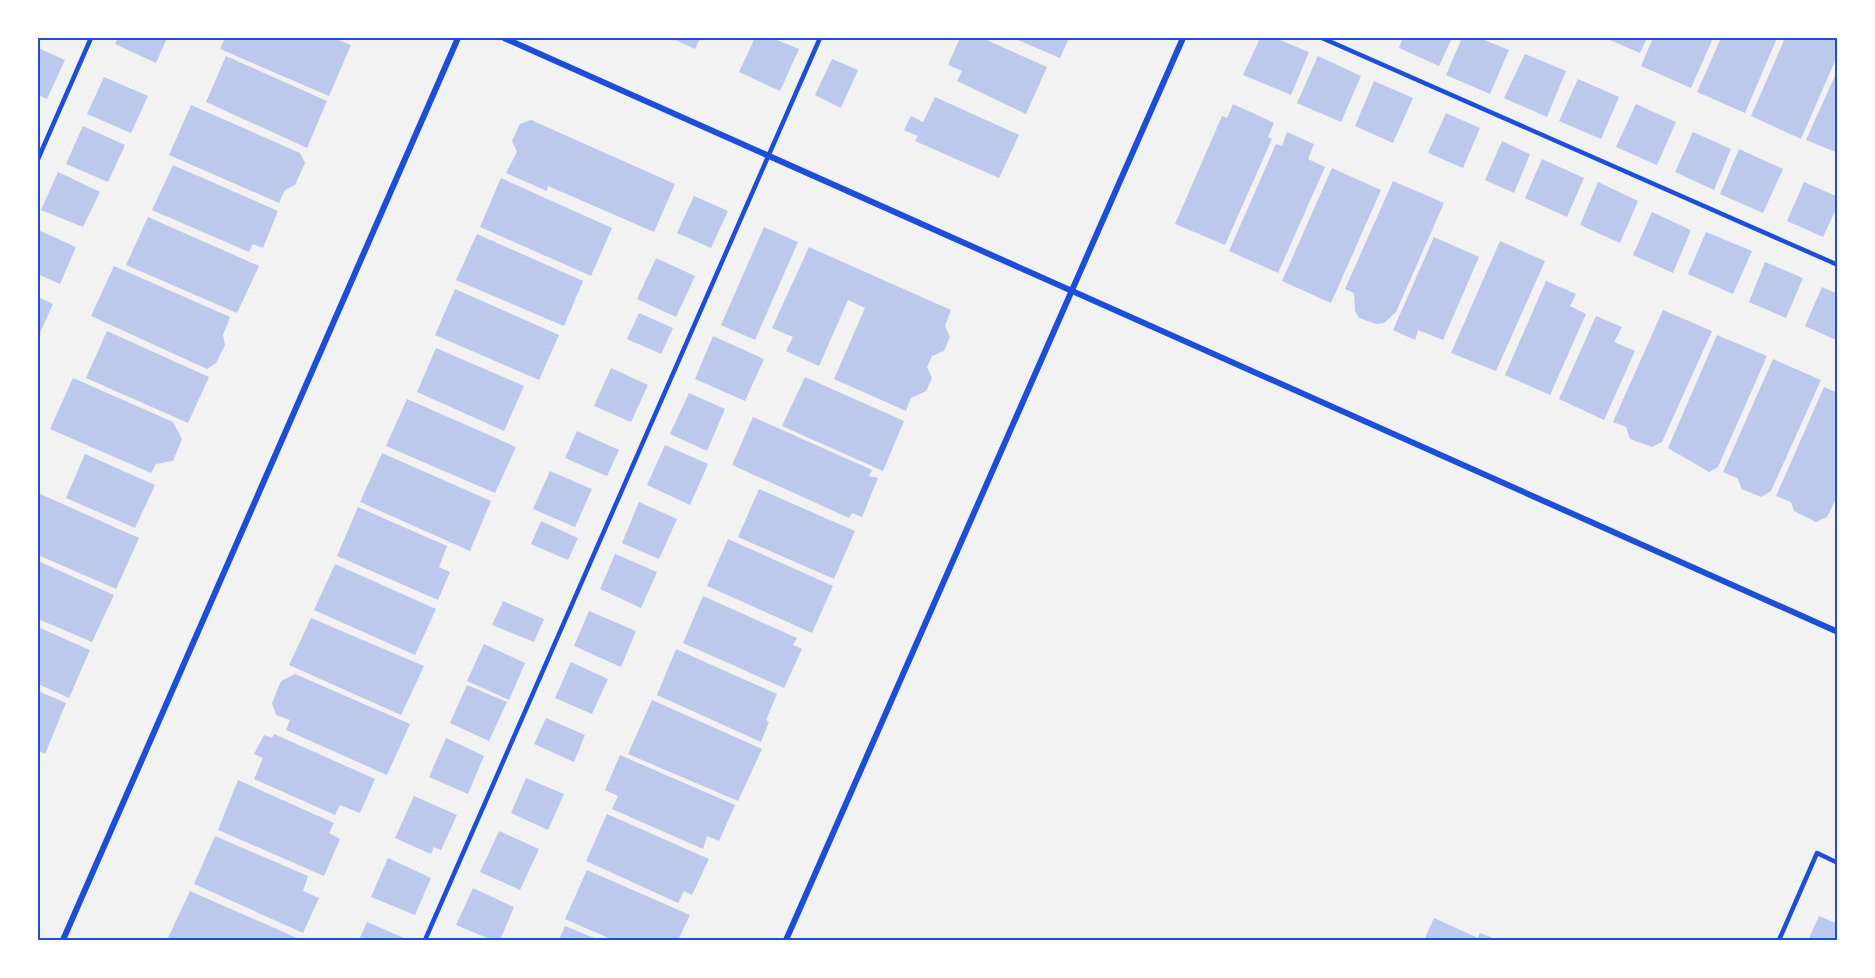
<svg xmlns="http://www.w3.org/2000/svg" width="1875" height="978" font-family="Rubik,sans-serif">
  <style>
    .building { fill: #bdc9ec }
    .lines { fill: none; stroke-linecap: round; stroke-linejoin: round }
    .service { stroke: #1d4ed8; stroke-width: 4.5 }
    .minor { stroke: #1d4ed8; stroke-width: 6 }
    .neatline { fill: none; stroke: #1d4ed8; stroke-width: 2 }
  </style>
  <rect width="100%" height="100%" fill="#f2f2f2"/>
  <g class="building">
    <path d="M118 38H167L156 63 115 44Z"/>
    <path d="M225 38H333L351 45 329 96 220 49Z"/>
    <path d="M671 38H700L695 49Z"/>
    <path d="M755 38H772L799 49 780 91 739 72Z"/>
    <path d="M960 38H982L1047 67 1026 114 957 81 962 71 948 65Z"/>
    <path d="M1013 38H1069L1060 58Z"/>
    <path d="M1260 38H1275L1309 52 1291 95 1243 75Z"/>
    <path d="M1403 38H1452L1439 66 1399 48Z"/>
    <path d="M1462 38H1479L1509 50 1490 94 1446 75Z"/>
    <path d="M1605 38H1647L1640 53Z"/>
    <path d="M1653 38H1713L1691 88 1641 66Z"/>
    <path d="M1721 38H1777L1745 113 1697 92Z"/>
    <path d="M1785 38H1838V54L1801 139 1751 116Z"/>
    <path d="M38 48 65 60 47 99 38 95Z"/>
    <path d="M1525 54 1566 71 1547 117 1504 98Z"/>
    <path d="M226 56 327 101 307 148 206 102Z"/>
    <path d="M1318 56 1361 76 1341 122 1297 103Z"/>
    <path d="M832 59 858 70 841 108 815 95Z"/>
    <path d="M1838 69V153L1806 140Z"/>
    <path d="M104 77 148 96 131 133 87 114Z"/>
    <path d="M1578 79 1619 97 1601 139 1559 121Z"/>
    <path d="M1374 81 1413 98 1393 143 1355 126Z"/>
    <path d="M935 97 1019 135 999 178 915 141 918 136 904 130 911 116 923 122Z"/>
    <path d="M1233 104 1274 123 1268 137 1272 139 1225 245 1175 224 1222 116 1227 118Z"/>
    <path d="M1636 104 1676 122 1657 165 1616 147Z"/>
    <path d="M191 105 300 153 305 163 295 185 285 190 279 203 169 155Z"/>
    <path d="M1446 113 1480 128 1463 168 1428 153Z"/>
    <path d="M531 120 675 184 654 232 548 186 547 191 506 173 517 152 512 141 520 124Z"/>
    <path d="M83 126 125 145 108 182 66 164Z"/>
    <path d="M1287 132 1314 144 1308 159 1325 167 1278 273 1229 251 1276 144 1282 146Z"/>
    <path d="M1693 132 1731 149 1714 190 1675 172Z"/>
    <path d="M1502 141 1530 154 1514 193 1485 180Z"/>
    <path d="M1739 149 1783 169 1763 213 1720 194Z"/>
    <path d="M1542 159 1584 178 1567 217 1525 198Z"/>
    <path d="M173 165 278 211 263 248 253 244 249 252 152 210Z"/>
    <path d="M1332 168 1381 190 1331 303 1282 281Z"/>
    <path d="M58 172 100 192 83 227 41 210Z"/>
    <path d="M501 178 612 228 591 276 480 227Z"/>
    <path d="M1393 181 1444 203 1396 312 1384 323 1376 324 1359 318 1355 311 1354 293 1345 289Z"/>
    <path d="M1598 182 1638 201 1620 243 1580 225Z"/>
    <path d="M1804 182 1838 197V205L1823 237 1787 221Z"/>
    <path d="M694 196 728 211 711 248 677 233Z"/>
    <path d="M1652 212 1691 230 1673 273 1633 255Z"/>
    <path d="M148 217 259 266 237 313 126 265Z"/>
    <path d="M764 227 798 242 755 340 721 325Z"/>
    <path d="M38 230 76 247 60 284 38 274Z"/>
    <path d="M1706 232 1752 251 1733 294 1688 274Z"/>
    <path d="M477 234 583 281 564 326 456 280Z"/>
    <path d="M1434 237 1479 257 1443 340 1418 330 1415 340 1393 330Z"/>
    <path d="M1500 241 1545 261 1496 371 1451 353Z"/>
    <path d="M809 247 951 310 945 326 950 337 944 351 932 356 927 367 932 378 926 391 911 398 906 411 834 379 865 308 848 300 819 366 786 351 793 337 772 328Z"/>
    <path d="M656 258 695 276 676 317 637 299Z"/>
    <path d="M1765 262 1803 278 1786 318 1749 302Z"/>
    <path d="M114 266 230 317 223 335 225 345 216 363 207 369 91 316Z"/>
    <path d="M1546 281 1576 294 1570 306 1586 314 1550 395 1505 375Z"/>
    <path d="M1822 287 1838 294V341L1805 326Z"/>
    <path d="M455 289 559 335 539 380 435 335Z"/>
    <path d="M38 297 53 304 38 337Z"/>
    <path d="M1663 310 1712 331 1662 442 1652 447 1630 439 1626 427 1613 422Z"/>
    <path d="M639 313 673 328 661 354 627 339Z"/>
    <path d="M1596 316 1622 327 1614 342 1635 351 1604 420 1559 399Z"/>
    <path d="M107 331 209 377 188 423 86 378Z"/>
    <path d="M1717 335 1767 356 1718 467 1709 472 1668 448Z"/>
    <path d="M713 336 764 359 745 401 695 379Z"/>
    <path d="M436 348 524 386 504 431 417 392Z"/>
    <path d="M1773 359 1821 380 1771 491 1761 497 1742 489 1737 478 1723 472Z"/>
    <path d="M611 368 648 385 631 422 594 406Z"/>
    <path d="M805 377 904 421 883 471 782 426Z"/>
    <path d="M73 378 173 422 182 439 173 461 156 464 151 473 50 429Z"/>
    <path d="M1824 387 1838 393V495L1827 517 1816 522 1794 511 1791 502 1776 496Z"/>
    <path d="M689 393 725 409 707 451 670 434Z"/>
    <path d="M407 399 516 447 495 493 386 446Z"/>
    <path d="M753 417 872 470 869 476 878 478 862 517 852 513 849 518 732 465Z"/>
    <path d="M577 431 619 450 607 476 565 458Z"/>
    <path d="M665 445 708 464 690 505 647 485Z"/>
    <path d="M382 453 491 501 470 551 360 502Z"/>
    <path d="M85 454 155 485 135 528 66 498Z"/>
    <path d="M550 471 592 489 575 527 533 509Z"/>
    <path d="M759 489 855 531 834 579 738 537Z"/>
    <path d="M38 493 139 538 116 589 38 555Z"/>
    <path d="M639 502 677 519 659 559 622 543Z"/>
    <path d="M358 507 447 546 439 567 450 572 438 600 337 556Z"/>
    <path d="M541 521 578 538 568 560 531 544Z"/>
    <path d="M728 539 833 586 812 633 707 586Z"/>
    <path d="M615 554 657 572 641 608 600 589Z"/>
    <path d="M38 561 114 595 92 642 38 619Z"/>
    <path d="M335 564 436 609 415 655 314 610Z"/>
    <path d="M703 596 797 638 793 645 802 649 784 688 683 643Z"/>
    <path d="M503 601 544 619 534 642 492 625Z"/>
    <path d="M589 611 636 631 621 667 574 646Z"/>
    <path d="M311 618 424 666 401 715 289 665Z"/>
    <path d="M38 627 90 650 69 698 38 684Z"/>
    <path d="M484 644 525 663 509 700 467 681Z"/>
    <path d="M676 649 777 694 766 720 769 722 761 742 657 695Z"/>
    <path d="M571 662 608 679 592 714 555 698Z"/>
    <path d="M295 674 410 724 387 775 286 730 290 720 276 715 272 703 281 681Z"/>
    <path d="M467 685 507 702 489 741 450 723Z"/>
    <path d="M38 691 66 703 45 754 38 750Z"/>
    <path d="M652 700 762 749 738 801 628 754Z"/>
    <path d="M546 718 585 735 574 762 534 744Z"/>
    <path d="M274 734 375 779 360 813 340 805 335 815 254 779 263 758 254 754 264 735 272 738Z"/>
    <path d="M446 738 484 756 468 794 429 777Z"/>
    <path d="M620 755 735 805 719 841 707 836 703 849 612 809 618 796 605 790Z"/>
    <path d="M526 778 564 794 548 830 511 813Z"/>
    <path d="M238 780 334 823 329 833 340 839 324 876 218 830Z"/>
    <path d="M414 796 457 815 441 850 434 847 431 854 395 838Z"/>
    <path d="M607 814 709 859 692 895 684 891 678 903 586 861Z"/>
    <path d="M499 831 539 849 520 890 480 872Z"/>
    <path d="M215 836 308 876 303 891 319 898 303 933 194 884Z"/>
    <path d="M388 858 431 878 415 915 371 897Z"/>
    <path d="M587 870 690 915 678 940H613L565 919Z"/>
    <path d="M473 888 514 907 500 940H492L456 925Z"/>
    <path d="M190 891 297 938 296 940H167Z"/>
    <path d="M1819 916 1838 924V940H1808Z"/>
    <path d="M1434 918 1478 938 1480 933 1498 940H1424Z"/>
    <path d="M367 922 404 938V940H359Z"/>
    <path d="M565 926 599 940H559Z"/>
  </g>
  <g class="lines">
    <g class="service">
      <path d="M1322 38 1838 265"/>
      <path d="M38 159 91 38"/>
      <path d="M425 940 820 38"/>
      <path d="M1779 940 1817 853 1838 863"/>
    </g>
    <g class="minor">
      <path d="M504 38 1838 632"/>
      <path d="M63 940 458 38"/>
      <path d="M786 940 1183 38"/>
    </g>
  </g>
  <rect width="1875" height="978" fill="none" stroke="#ffffff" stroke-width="78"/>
  <rect x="39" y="39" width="1797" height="900" class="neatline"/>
</svg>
